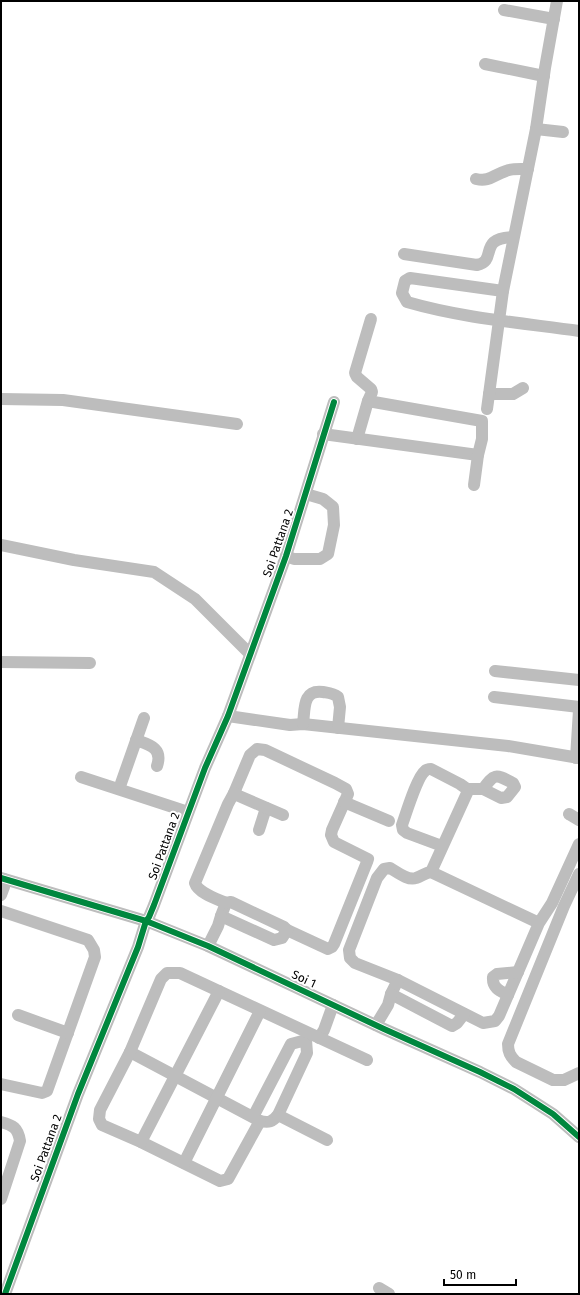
<svg xmlns="http://www.w3.org/2000/svg" width="580" height="1295" font-family="'Fira Sans',sans-serif">
  <style>
    .lines { fill: none; stroke-linecap: round; stroke-linejoin: round }
    .minor { stroke: #bdbdbd; stroke-width: 12 }
    .cycleway-casing { stroke: #fff; stroke-width: 8 }
    .cycleway { stroke: #00873e; stroke-width: 6 }
    .labels { text-anchor: middle; dominant-baseline: central; stroke-width: 4; stroke-linejoin: round; paint-order: stroke }
    .street-label { font-size: 12px; fill: #000; stroke: #fff }
  </style>
  <rect width="100%" height="100%" fill="#fff"/>
  <g class="lines">
    <g class="minor">
      <path d="M504 10 554 19"/>
      <path d="M485 64 544 76"/>
      <path d="M536 129 563 132"/>
      <path d="M476 179C490 182 493 175 506 171 512 168 520 169 528 169"/>
      <path d="M404 254 477 265C498 261 477 238 513 237"/>
      <path d="M503 291 410 278 405 281 402 293 407 302C462 318 522 323 579 331"/>
      <path d="M489 394H513L523 388"/>
      <path d="M1 399 63 400 237 424"/>
      <path d="M368 401 372 392 371 389 357 377 355 373 371 319"/>
      <path d="M487 409 503 291 536 129 545 68 557 1"/>
      <path d="M323 434 478 455"/>
      <path d="M357 439 368 401 482 421V439L478 455 474 485"/>
      <path d="M1 545 74 560 154 572 195 599 250 654"/>
      <path d="M286 556 294 559H320L328 554 334 525 333 507 323 499 306 494"/>
      <path d="M1 662 90 663"/>
      <path d="M495 671 579 680"/>
      <path d="M494 697 579 707"/>
      <path d="M228 716 290 725 303 724 508 746 579 758"/>
      <path d="M303 724C305 710 302 689 323 692 329 693 333 693 338 697L340 707 338 728"/>
      <path d="M136 740C150 745 163 748 157 766"/>
      <path d="M576 758 579 710"/>
      <path d="M81 777 188 812"/>
      <path d="M119 789 144 718"/>
      <path d="M467 789H483L501 798 507 797 515 787 513 783C495 774 495 773 483 789"/>
      <path d="M234 793 250 755 257 749 265 750 335 783 346 789 348 794 332 830 331 835 334 842 368 859 367 862 334 944 332 947 328 949 287 930"/>
      <path d="M344 802 389 821"/>
      <path d="M569 814 579 820"/>
      <path d="M259 830 266 808"/>
      <path d="M431 872 467 793V789L460 784 431 769C428 769 427 769 425 771 417 777 406 814 402 825L403 830 407 833 442 846"/>
      <path d="M579 874 564 906 508 1044C508 1052 510 1056 516 1062L553 1080H564L579 1073"/>
      <path d="M1 878 146 921 208 946 384 1029 480 1072 514 1089 553 1114 579 1137"/>
      <path d="M1 895 4 887V879"/>
      <path d="M231 902 284 927 287 930 282 938 274 940 221 916 226 903Z"/>
      <path d="M226 903C217 899 198 893 195 883L228 804 234 793 239 796 283 815"/>
      <path d="M1 911 88 940 94 950 95 957 47 1091 42 1093 1 1084"/>
      <path d="M539 923 431 872C425 873 422 876 416 878 408 881 397 872 390 868L384 869 377 878 349 950 350 958 355 963 398 980 483 1023 495 1021 499 1016 539 923 552 903 579 844"/>
      <path d="M208 946 218 926 221 916"/>
      <path d="M398 980 391 994 452 1026 457 1023 464 1014"/>
      <path d="M508 995C500 991 492 988 493 977L497 974 518 972"/>
      <path d="M18 1015 68 1033"/>
      <path d="M376 1025 388 1005 391 994"/>
      <path d="M319 1038 324 1030 333 1005"/>
      <path d="M130 1052 260 1121C269 1123 272 1122 278 1115L307 1053 306 1040 291 1044 253 1117"/>
      <path d="M278 1115 327 1140"/>
      <path d="M260 1121 228 1179 220 1181 141 1142 102 1125 99 1119 100 1110 130 1052 161 979 167 973H180L367 1060"/>
      <path d="M1 1122C13 1125 18 1128 20 1141L1 1199"/>
      <path d="M141 1142 219 991"/>
      <path d="M184 1163 260 1011"/>
      <path d="M379 1288 389 1294"/>
      <path d="M5 1294 78 1094 138 947 146 921 149 917 154 905 205 768 228 716 286 556 334 402"/>
    </g>
    <defs>
      <g id="cycleway">
        <path d="M1 878 146 921 208 946 384 1029 480 1072 514 1089 553 1114 579 1137"/>
        <path d="M5 1294 78 1094 138 947 146 921 149 917 154 905 205 768 228 716 286 556 334 402"/>
      </g>
    </defs>
    <use href="#cycleway" class="cycleway-casing"/>
    <use href="#cycleway" class="cycleway"/>
  </g>
  <g class="labels">
    <g class="street-label">
      <text transform="translate(278 543) rotate(-71)">Soi Pattana 2</text>
      <text transform="translate(164 846) rotate(-70)">Soi Pattana 2</text>
      <text transform="translate(304 979) rotate(25)">Soi 1</text>
      <text transform="translate(46 1148) rotate(-70)">Soi Pattana 2</text>
    </g>
  </g>
  <rect width="580" height="1295" fill="none" stroke="#000000" stroke-width="4"/>
  <path d="M444 1279v6h72v-6" fill="none" stroke="#000000" stroke-width="2"/>
  <text x="450" y="1279" font-size="12" fill="#000000" stroke="#ffffff" stroke-width="3" paint-order="stroke">50 m</text>
</svg>
